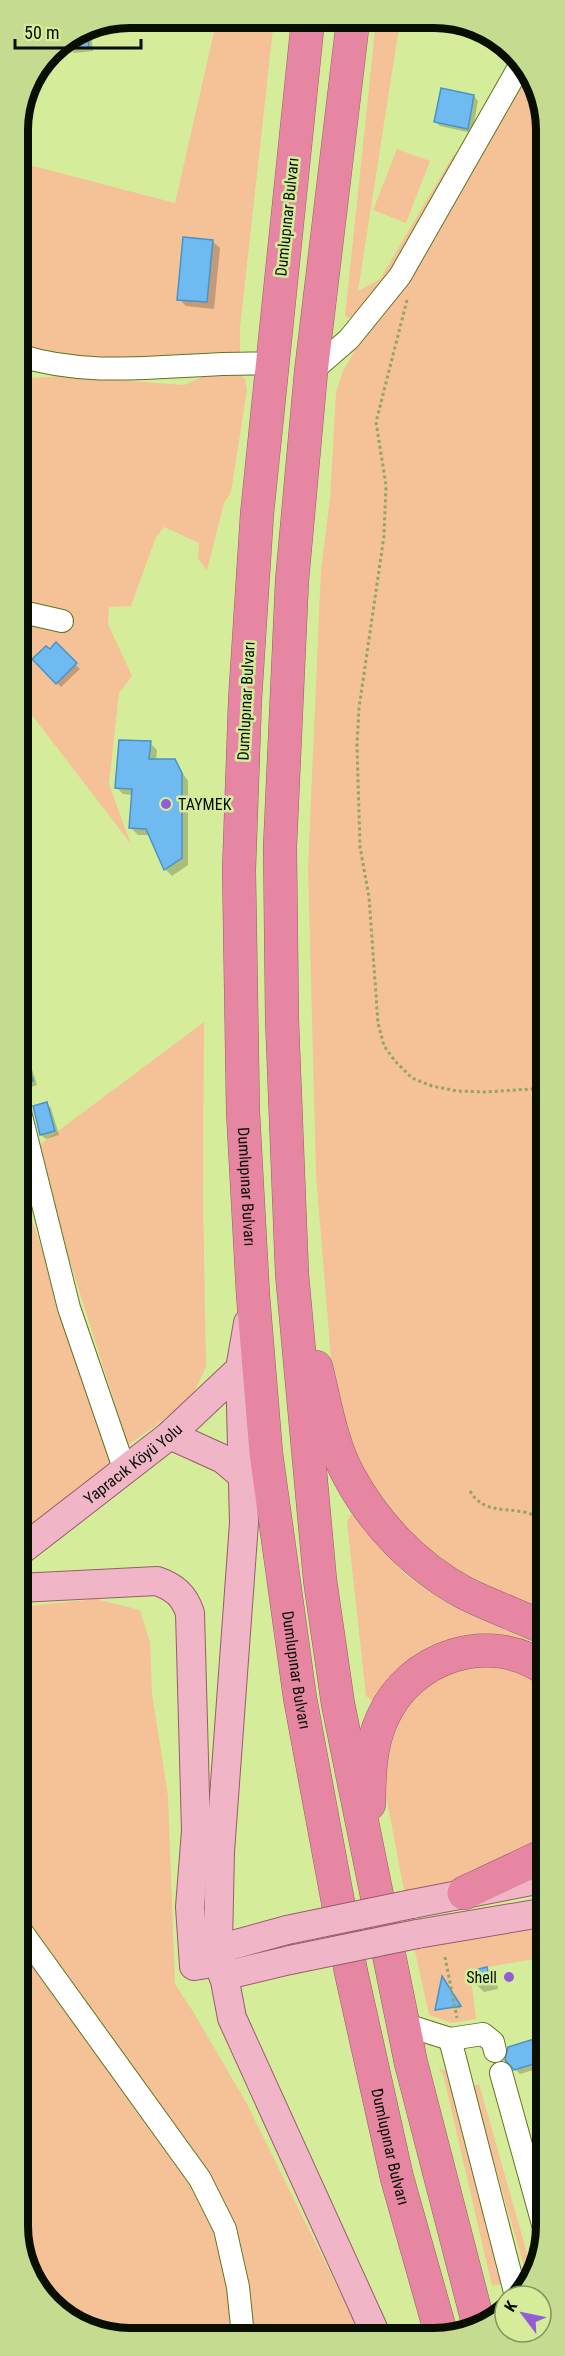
<svg xmlns="http://www.w3.org/2000/svg" width="565" height="2356" font-family="'Roboto Condensed',sans-serif">
  <style>
    .green { fill: #f5c297 }
    .shadow { fill: #0003 }
    .building { fill: #6fbaf1; stroke: #4893c8; stroke-width: 1.5 }
    .lines { fill: none; stroke-linecap: round; stroke-linejoin: round }
    .minor-casing { stroke: #617422; stroke-width: 24 }
    .major-casing { stroke: #985c69; stroke-width: 30 }
    .highway-casing { stroke: #985c69; stroke-width: 34 }
    .path { stroke: #92a469; stroke-width: 3; stroke-dasharray: 3 3; stroke-linecap: butt }
    .minor { stroke: #fff; stroke-width: 22 }
    .major { stroke: #f0b6c7; stroke-width: 28 }
    .highway { stroke: #e686a2; stroke-width: 33 }
    .major-bridge-casing { stroke: #985c69; stroke-width: 30; stroke-linecap: butt }
    .major-bridge { stroke: #f0b6c7; stroke-width: 28 }
    .poi-dot { fill: #935dd5; stroke: #d5ed9b; stroke-width: 2 }
    .labels { text-anchor: middle; dominant-baseline: central; stroke-width: 5; stroke-linejoin: round; paint-order: stroke }
    .street-label { font-size: 16px; fill: #080e00; stroke: #d5ed9b }
    .poi-label { font-size: 16px; fill: #080e00; stroke: #d5ed9b; text-anchor: start }
    .rim { fill: none; stroke: #080e00; stroke-width: 8 }
  </style>
  <rect width="100%" height="100%" fill="#d5ed9b"/>
  <g class="green">
    <path d="M217 19 274 20 240 328V355L175 364 18 352V162L175 203Z"/>
    <path d="M376 21H400L358 291 380 279 454 154 456 166 403 255 354 316 348 318 345 316Z"/>
    <path d="M526 72 546 115 547 1615 451 1566 423 1546 388 1511 356 1459 332 1371 316 1175 308 867 321 569 330 499 336 392 343 371 358 345Z"/>
    <path d="M397 149 430 161 406 223 373 210Z"/>
    <path d="M235 370 245 379 247 390 231 492 224 503 207 570 198 559 199 543 164 527 156 537 131 606 109 607 108 624 132 676 119 693 109 784 131 844 18 697V383L31 378 64 376 184 385 213 372Z"/>
    <path d="M204 1022 203 1193 206 1367 190 1401 128 1445 59 1227 38 1146Z"/>
    <path d="M19 1181 114 1467 19 1536Z"/>
    <path d="M351 1514C357 1516 394 1563 403 1572 443 1608 499 1625 547 1649V1659L500 1639 374 1702 366 1696 347 1522Z"/>
    <path d="M96 1599 140 1610 150 1642 152 1693 168 1796 175 1984 194 2013 247 2104 362 2337 108 2336 51 2305 19 2241V1607Z"/>
    <path d="M502 1663 547 1686V1839L533 1854 439 1887 404 1890 385 1791 384 1751 391 1724 416 1690 456 1669Z"/>
    <path d="M547 1924V1957L470 1970 476 2019 452 2023 429 2015 414 1947Z"/>
    <path d="M438 2068 447 2071 458 2105 503 2284 492 2286 443 2074Z"/>
    <path d="M479 2084 531 2267 525 2270 472 2086Z"/>
  </g>
  <g class="shadow">
    <path d="M88 26 91 29 93 51 74 53 70 48 69 39Z"/>
    <path d="M49 56 51 58 44 84 37 82Z"/>
    <path d="M474 96 478 101 472 133 440 126 435 121Z"/>
    <path d="M212 241 220 248 214 309 186 306 179 299Z"/>
    <path d="M56 645 80 669 61 687 34 659Z"/>
    <path d="M150 743 157 750 156 760H174L188 781V865L172 876 165 869 150 835H138L131 828 133 795 123 794 116 787Z"/>
    <path d="M19 1028 37 1085 26 1089 19 1075Z"/>
    <path d="M47 1104 51 1108 59 1135 46 1139 41 1135Z"/>
    <path d="M487 1969 496 1978 498 1989 484 1992 474 1982Z"/>
    <path d="M443 1979 461 2008 436 2009Z"/>
    <path d="M547 2037V2066L520 2074 506 2060Z"/>
  </g>
  <g class="building">
    <path d="M87 27 89 47 51 51 85 28Z"/>
    <path d="M441 88 474 95 468 129 434 122Z"/>
    <path d="M183 237 213 240 207 302 177 300Z"/>
    <path d="M56 642 77 663 56 684 32 659 46 646 50 649Z"/>
    <path d="M119 740 151 741 149 759H175L182 773V858L164 870 146 829 129 828 132 789 115 788Z"/>
    <path d="M22 1042 33 1081 19 1085V1043Z"/>
    <path d="M47 1102 55 1131 40 1135 33 1106Z"/>
    <path d="M487 1967 490 1980 473 1983 470 1971Z"/>
    <path d="M442 1976 461 2006 435 2010Z"/>
    <path d="M547 2035V2060L514 2070 505 2060 508 2047Z"/>
  </g>
  <g class="lines">
    <defs>
      <g id="minor">
        <path d="M18 355C101 382 188 360 272 364"/>
        <path d="M311 372 349 339 400 276 522 62"/>
        <path d="M18 611 62 621"/>
        <path d="M19 1108 69 1308 125 1471"/>
        <path d="M19 1928 200 2179 225 2229 238 2287 243 2336"/>
        <path d="M403 2024 450 2039 483 2034 493 2042 495 2051"/>
        <path d="M450 2039 516 2296"/>
        <path d="M501 2073 546 2235"/>
      </g>
      <g id="major">
        <path d="M248 1323 240 1369 244 1523 220 1852 218 1944 232 2018 377 2337"/>
        <path d="M170 1435 223 1459 243 1476"/>
        <path id="s1" d="M19 1552 170 1435 240 1369"/>
        <path d="M19 1588 157 1581C174 1587 184 1595 190 1613L196 1831 190 1907 194 1966 220 1962"/>
        <path d="M412 1904 547 1878"/>
        <path d="M417 1934 547 1912"/>
        <path d="M218 1949 287 1930"/>
        <path d="M223 1976 290 1960"/>
      </g>
      <g id="highway">
        <path id="s2" d="M308 20 257 514 245 700 239 870 243 1112 253 1295 266 1453 300 1698 351 1972 397 2178 442 2337"/>
        <path d="M353 21 311 372 292 581 280 847 282 1019 292 1274 320 1580 338 1704 411 2063 478 2322"/>
        <path d="M316 1367C325 1403 331 1443 349 1476 374 1523 416 1567 463 1592 490 1606 519 1616 547 1629"/>
        <path d="M369 1804C369 1776 370 1745 382 1719 409 1656 490 1629 547 1670"/>
        <path d="M464 1893 547 1854"/>
      </g>
    </defs>
    <use href="#minor" class="minor-casing"/>
    <use href="#major" class="major-casing"/>
    <use href="#highway" class="highway-casing"/>
    <g class="path">
      <path d="M407 300 376 422 386 485 384 536 359 708 357 745 360 847 369 897 378 1023 384 1046 395 1061 412 1078 432 1086 457 1091 486 1092 546 1088"/>
      <path d="M470 1491C482 1512 502 1508 524 1512 532 1514 539 1517 547 1519"/>
      <path d="M445 1957 457 2018"/>
    </g>
    <use href="#minor" class="minor"/>
    <use href="#major" class="major"/>
    <use href="#highway" class="highway"/>
    <defs>
      <g id="major-bridge">
        <path d="M287 1930 412 1904"/>
        <path d="M290 1960 417 1934"/>
      </g>
    </defs>
    <use href="#major-bridge" class="major-bridge-casing"/>
    <use href="#major-bridge" class="major-bridge"/>
  </g>
  <g class="poi-dot">
    <circle cx="166" cy="804" r="6"/>
    <circle cx="509" cy="1977" r="6"/>
  </g>
  <g class="labels">
    <g class="street-label">
      <text transform="translate(287 217) rotate(-84)">Dumlupınar Bulvarı</text>
      <text transform="translate(246 701) rotate(-87)">Dumlupınar Bulvarı</text>
      <text stroke="none"><textPath href="#s2" startOffset="1170">Dumlupınar Bulvarı</textPath></text>
      <text stroke="none"><textPath href="#s1" startOffset="144">Yapracık Köyü Yolu</textPath></text>
      <text stroke="none"><textPath href="#s2" startOffset="1656">Dumlupınar Bulvarı</textPath></text>
      <text stroke="none"><textPath href="#s2" startOffset="2142">Dumlupınar Bulvarı</textPath></text>
    </g>
    <g class="poi-label">
      <text x="178" y="804">TAYMEK</text>
      <text x="497" y="1977" text-anchor="end">Shell</text>
    </g>
  </g>
  <path d="M0 0H565V2356H0ZM130 28H434A102 102 0 0 1 536 130V2226A102 102 0 0 1 434 2328H130A102 102 0 0 1 28 2226V130A102 102 0 0 1 130 28Z" fill="#c5db8f" fill-rule="evenodd"/>
  <path class="rim" d="M130 28H434A102 102 0 0 1 536 130V2226A102 102 0 0 1 434 2328H130A102 102 0 0 1 28 2226V130A102 102 0 0 1 130 28Z"/>
  <g transform="translate(523 2314) rotate(302)"><circle r="28" fill="#d5ed9b" stroke="#83945d" stroke-width="1.5"/>
  <path d="M0-4.5L10 22L0 15L-10 22Z" fill="#935dd5"/>
  <text y="-9" font-size="16" font-weight="bold" text-anchor="middle" fill="#080e00">K</text>
  </g>
  <path d="M15 39v9h126v-9" fill="none" stroke="#080e00" stroke-width="3"/>
  <text x="24" y="39" font-size="18" fill="#080e00" stroke="#d5ed9b" stroke-width="4.5" paint-order="stroke">50 m</text>
</svg>
